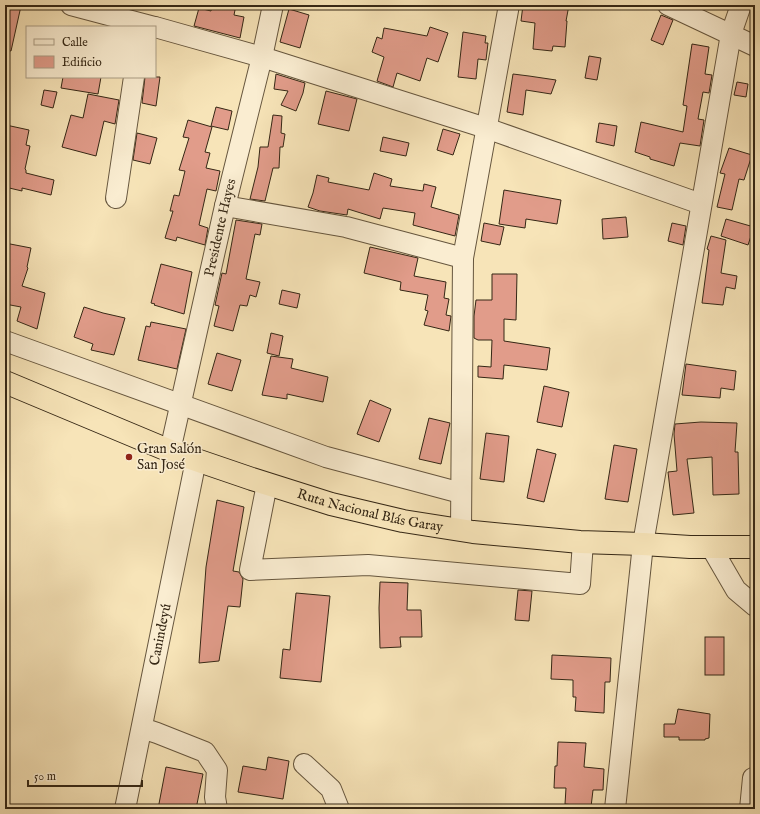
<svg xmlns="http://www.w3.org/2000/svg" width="760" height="814" font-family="'IM FELL English',serif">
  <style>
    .building { fill: #e19c8a; stroke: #352715 }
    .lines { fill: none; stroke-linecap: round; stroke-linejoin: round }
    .minor-casing { stroke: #66563e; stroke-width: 22 }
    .highway-casing { stroke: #352715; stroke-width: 24 }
    .minor { stroke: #faedd1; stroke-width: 20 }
    .highway { stroke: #f7e4b8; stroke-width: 22 }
    .poi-dot { fill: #8f2418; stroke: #faedd1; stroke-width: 1.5 }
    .labels { text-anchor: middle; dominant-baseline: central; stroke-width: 3; stroke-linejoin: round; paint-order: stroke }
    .street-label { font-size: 14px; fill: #352715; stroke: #faedd1 }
    .poi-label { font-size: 14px; fill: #352715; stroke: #faedd1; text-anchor: start }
  </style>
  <rect width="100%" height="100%" fill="#f7e4b8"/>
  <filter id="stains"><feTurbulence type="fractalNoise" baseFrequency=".005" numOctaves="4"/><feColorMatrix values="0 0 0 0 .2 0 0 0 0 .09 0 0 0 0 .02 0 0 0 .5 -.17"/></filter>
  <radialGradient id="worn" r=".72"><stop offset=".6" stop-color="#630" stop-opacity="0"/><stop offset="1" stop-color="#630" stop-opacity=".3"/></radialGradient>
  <g class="building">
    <path d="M5 5 21 6 11 51 5 50Z"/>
    <path d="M212 5H236L234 15 244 17 240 38 194 26 199 8 211 11Z"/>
    <path d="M523 5 547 8 548 5H569L566 21H567L565 47 553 46 552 51 533 49 535 23 521 21Z"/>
    <path d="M289 9 309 15 300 48 280 42Z"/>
    <path d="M661 15 673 20 663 45 651 40Z"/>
    <path d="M430 27 448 33 438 62 427 58 420 81 397 73 393 87 377 81 384 57 372 52 377 37 382 39 384 28 427 36Z"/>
    <path d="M463 32 486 36 485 43H488L486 60 478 59 476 79 458 77Z"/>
    <path d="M692 44 709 47 705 74 712 75 709 93 703 92 698 119 704 120 700 146 680 143 674 166 650 159V157L635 152 641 122 683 132 687 106 683 105Z"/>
    <path d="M589 56 601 58 597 80 585 78Z"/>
    <path d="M276 74 305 83 303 93 296 111 281 105 288 91 274 89Z"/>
    <path d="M513 74 529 76 556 80 551 94 526 90 523 115 507 112Z"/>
    <path d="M63 77H101L98 94 61 88Z"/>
    <path d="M145 77H160L156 106 142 103Z"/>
    <path d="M737 82 748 84 746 97 734 95Z"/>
    <path d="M44 90 57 92 53 108 41 105Z"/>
    <path d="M326 91 357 99 349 131 318 124Z"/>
    <path d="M88 94 119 100 115 124 104 121 96 156 62 147 71 115 83 118Z"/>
    <path d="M216 107 232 111 228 130 211 126Z"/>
    <path d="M273 115 282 116 281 133 285 134 283 147H280L279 168H273L265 201 250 199 258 167 260 147H268Z"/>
    <path d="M188 120 212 127 205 152 210 153 206 168 220 171 216 191 207 189 199 225 208 228 205 245 177 237 176 241 165 238 173 211H170L174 195 179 196 185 171 179 170 189 138 183 137Z"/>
    <path d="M599 123 617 126 614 146 596 142Z"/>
    <path d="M6 125 29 130 26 145 30 146 25 169 26 170V173L54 180 51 195 22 188V191L5 187V133Z"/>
    <path d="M443 129 460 134 453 155 437 150Z"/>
    <path d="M137 133 157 138 150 164 133 160Z"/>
    <path d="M383 137 409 143 406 156 380 151Z"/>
    <path d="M729 148 752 155 744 180 739 179 732 210 717 207 725 174 720 173Z"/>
    <path d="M374 173 392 179 390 186 423 191 424 184 436 187 431 207 459 215 455 236 413 225 415 213 383 208 380 219 348 209 347 215 320 211 308 207 313 193 317 175 329 178 328 182 369 190Z"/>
    <path d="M504 190 561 200 557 224 526 219 525 228 499 224Z"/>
    <path d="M626 217 628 237 603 239 602 219Z"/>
    <path d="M726 219 754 227 748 245 721 236Z"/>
    <path d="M236 220 262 224 260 235 255 234 246 279 260 282 256 297 250 295 247 306 240 305 233 331 214 326 219 306 215 305 222 273 226 274Z"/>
    <path d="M484 223 504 227 500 245 481 241Z"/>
    <path d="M672 223 686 226 683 245 668 241Z"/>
    <path d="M711 236 726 240 721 273 737 276 735 289 726 287 723 305 702 303 709 250 707 249Z"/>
    <path d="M5 243 31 248 27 267 28 268 22 286 45 293 37 329 17 321 21 307 5 304Z"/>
    <path d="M370 247 418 258 414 276 446 282 444 298 449 299 446 315 451 316 449 331 424 325 428 311 425 310 428 295 400 290 401 282 364 273Z"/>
    <path d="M161 264 192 272 184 314 154 305 155 304 151 303Z"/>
    <path d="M492 274H517L516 320 504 319V341L550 348 547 370 504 365 503 379 478 377V366L491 367 492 340H478L474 338V316L476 300H492Z"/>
    <path d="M282 290 300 294 297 308 279 304Z"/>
    <path d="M84 307 103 313 125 318 114 355 91 350 93 344 74 337Z"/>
    <path d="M151 322 186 329 177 369 138 360 146 326 150 327Z"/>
    <path d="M271 333 283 336 279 356 267 353Z"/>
    <path d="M217 353 241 360 232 391 208 384Z"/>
    <path d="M271 356 293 359 291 368 328 377 323 402 287 394V399L262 395Z"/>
    <path d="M686 364 736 371 734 390 721 388 720 398 682 395Z"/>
    <path d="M544 386 569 392 562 427 537 422Z"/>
    <path d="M370 400 391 409 379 442 357 434Z"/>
    <path d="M429 418 450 423 441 464 419 459Z"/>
    <path d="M701 422 737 423 735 452H738L739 494 713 495 712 457 687 459 694 513 673 515 668 472 677 471 674 434 675 424Z"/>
    <path d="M486 433 509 436 504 482 480 479Z"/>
    <path d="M614 445 637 449 628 502 605 499Z"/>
    <path d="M537 449 556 454 544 502 527 498Z"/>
    <path d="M217 500 244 507 233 571 239 572 243 579 240 607 228 606 219 661 199 663 206 567Z"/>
    <path d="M380 582 408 583 407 610H421L422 637H400L401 647 380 648 379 608Z"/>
    <path d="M518 590 532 591 529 621 515 620Z"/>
    <path d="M296 593 330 596 321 682 280 678 283 649 290 650Z"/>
    <rect x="705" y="637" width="19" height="38"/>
    <path d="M552 655 611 658 610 682H605L604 713 575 711 576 697H573V680L551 679Z"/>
    <path d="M678 709 710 714 709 738 705 739V740H679V737H664V724H675Z"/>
    <path d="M558 742 586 743 584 767 604 769 603 790H593L591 807 565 804 566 788H554L555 766H557Z"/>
    <path d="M268 757 289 761 283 799 238 792 243 766 266 770Z"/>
    <path d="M166 767 203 774 196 809H158Z"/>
  </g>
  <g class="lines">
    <defs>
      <g id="minor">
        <path d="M71 5 154 27"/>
        <path d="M668 5 755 46"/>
        <path d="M155 27 262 57 486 128 701 204"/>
        <path d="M116 198 134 77"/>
        <path d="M225 206 346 227 463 258"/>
        <path d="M5 341 326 457 461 493"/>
        <path id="s1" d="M170 451 225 206 262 57 273 5"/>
        <path d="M267 484 250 570 368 565 580 584 583 542"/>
        <path d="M461 530 463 258 509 5"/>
        <path d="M711 547 736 590 755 606"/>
        <path d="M142 728 157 733 205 752 217 770 215 797 217 809"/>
        <path d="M304 764 331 789 339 809"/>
        <path id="s2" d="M125 809 196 460"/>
        <path d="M615 809 643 544 731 34 741 5"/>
        <path d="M750 809 753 778"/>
      </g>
      <g id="highway">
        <path id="s3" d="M5 382 170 451 252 479 331 504 403 521 473 532 580 542 643 544 690 547H755"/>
      </g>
    </defs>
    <use href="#minor" class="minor-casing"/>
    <use href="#highway" class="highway-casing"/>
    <use href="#minor" class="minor"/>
    <use href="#highway" class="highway"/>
  </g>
  <circle class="poi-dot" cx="129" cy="457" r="4"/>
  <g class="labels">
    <g class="street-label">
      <text stroke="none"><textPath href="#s1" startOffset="229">Presidente Hayes</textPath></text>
      <text stroke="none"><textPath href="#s3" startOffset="388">Ruta Nacional Blás Garay</textPath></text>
      <text stroke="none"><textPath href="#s2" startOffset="178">Canindeyú</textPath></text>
    </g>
    <g class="poi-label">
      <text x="137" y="449">Gran Salón<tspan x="137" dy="16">San José</tspan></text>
    </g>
  </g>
  <rect width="760" height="814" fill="none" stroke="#f7e4b8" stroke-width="20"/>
  <rect x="6" y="6" width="748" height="802" fill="none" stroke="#352715" stroke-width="2"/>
  <rect x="10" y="10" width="740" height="794" fill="none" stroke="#352715"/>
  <rect x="26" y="26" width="130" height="52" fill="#faedd1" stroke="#ab9e86"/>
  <rect x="34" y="39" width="20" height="6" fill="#faedd1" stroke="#ab9e86"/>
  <text x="62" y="46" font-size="12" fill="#352715">Calle</text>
  <rect x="34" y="56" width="20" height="12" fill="#e19c8a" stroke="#ab9e86"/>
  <text x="62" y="66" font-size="12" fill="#352715">Edificio</text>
  <path d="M28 780v6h114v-6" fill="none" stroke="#352715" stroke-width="2"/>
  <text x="34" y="780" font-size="12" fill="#352715" stroke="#faedd1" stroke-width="3" paint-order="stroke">50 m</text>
  <rect width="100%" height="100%" filter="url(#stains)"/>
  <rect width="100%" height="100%" fill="url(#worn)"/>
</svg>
